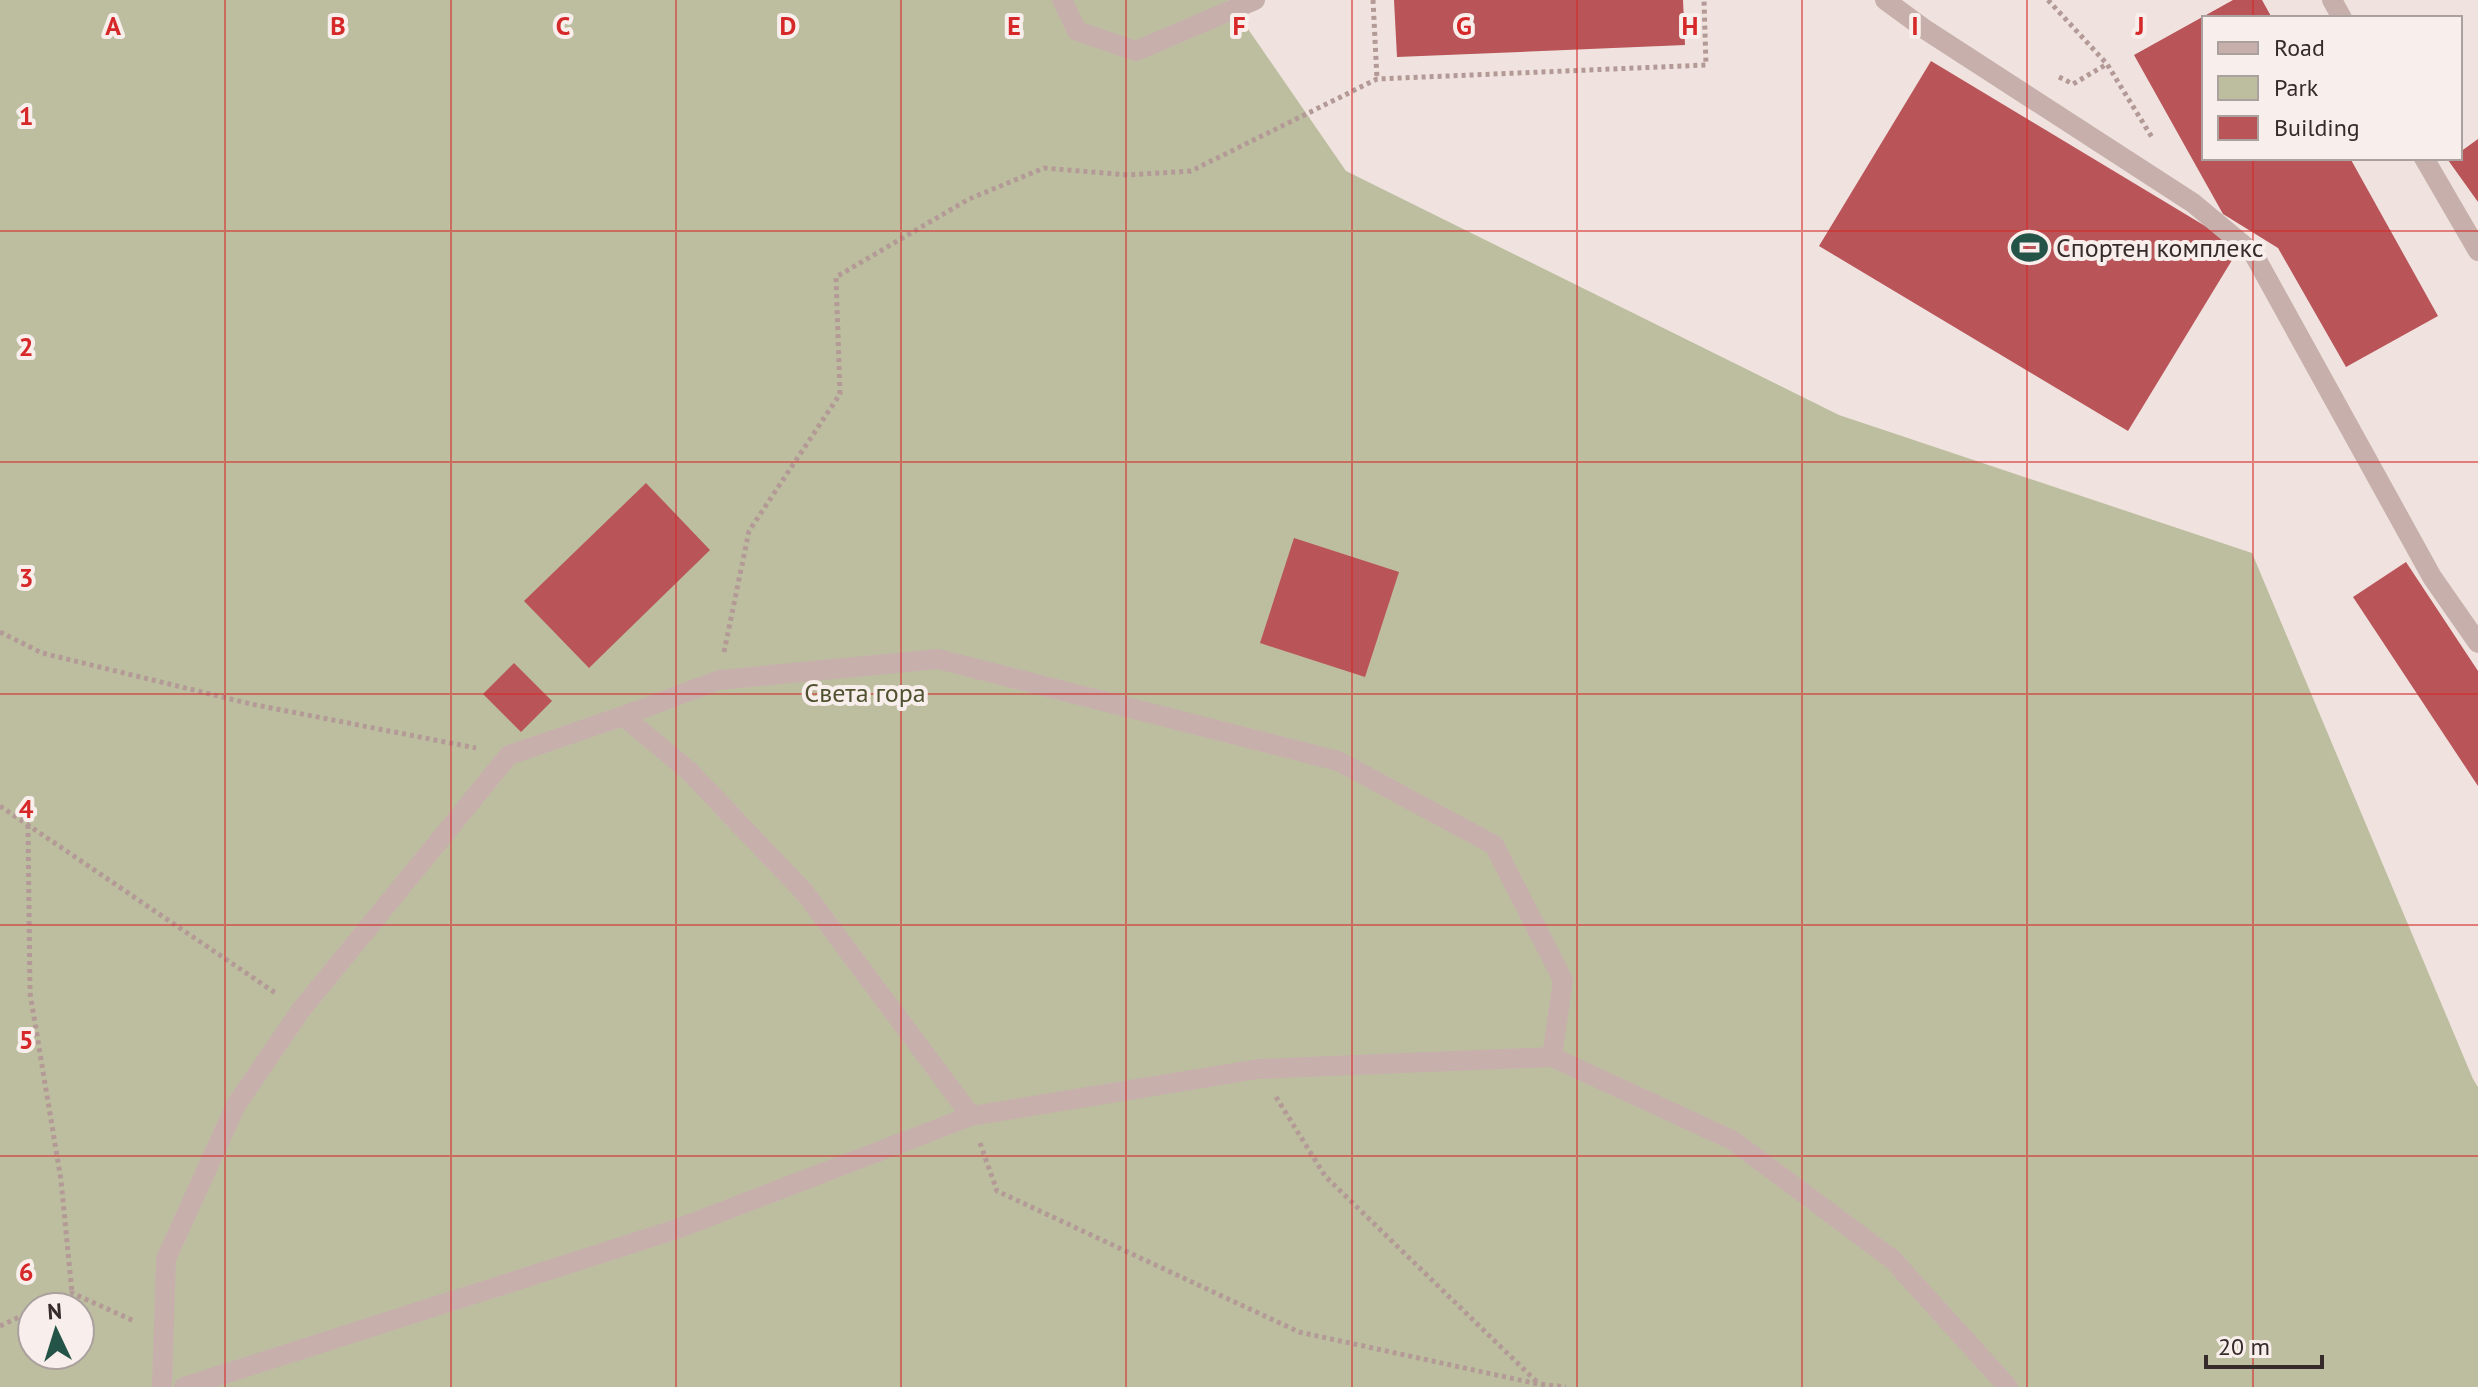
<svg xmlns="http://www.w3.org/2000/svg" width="2478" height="1387" font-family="'PT Sans',sans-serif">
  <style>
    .green { fill: #bdbea0; fill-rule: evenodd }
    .building { fill: #b95459 }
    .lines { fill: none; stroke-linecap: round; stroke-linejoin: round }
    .path { stroke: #b39a96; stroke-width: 5; stroke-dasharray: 4 4; stroke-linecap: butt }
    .minor { stroke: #c7b0ac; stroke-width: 20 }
    .grid { fill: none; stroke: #d62828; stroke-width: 2; stroke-opacity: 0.55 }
    .labels { text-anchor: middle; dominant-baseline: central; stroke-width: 8; stroke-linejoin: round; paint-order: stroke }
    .poi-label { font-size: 26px; fill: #362a2a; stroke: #f8eeeb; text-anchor: start }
    .park-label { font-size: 26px; fill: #4f5230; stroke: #f8eeeb }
    .grid-label { font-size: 26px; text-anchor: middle; font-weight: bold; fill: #d62828; stroke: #f8eeeb; stroke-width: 8; stroke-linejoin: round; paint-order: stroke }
  </style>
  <rect width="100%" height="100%" fill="#f0e3df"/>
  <path class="green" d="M0 0H1228L1346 171 1839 415 2252 553 2473 1079 2478 1087V1387H0ZM32 1307H80V1355H32Z"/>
  <g class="building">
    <path d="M1394 0H1683L1685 45 1397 57Z"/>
    <path d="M2233 0H2262L2272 18H2204V158H2350L2438 316 2346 367 2278 248 2223 214 2134 55Z"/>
    <path d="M1931 61 2240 247 2128 431 1819 246Z"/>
    <path d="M2478 139V202L2448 160 2460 158V152Z"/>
    <path d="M646 483 710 550 589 668 524 601Z"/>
    <path d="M1294 538 1399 572 1365 677 1260 643Z"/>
    <path d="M2406 562 2478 671V786L2353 597Z"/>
    <path d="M514 663 552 701 521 732 483 694Z"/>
  </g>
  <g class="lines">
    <g class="path">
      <path d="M1373 0 1377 79"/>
      <path d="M2048 0 2107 64 2153 139"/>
      <path d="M2059 77 2073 84 2107 64"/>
      <path d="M0 632 42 653 251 704 476 748"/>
      <path d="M724 652 749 531 840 394 836 277 969 199 1044 168 1128 175 1191 171 1377 79 1706 65 1704 0"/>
      <path d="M0 806 277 994"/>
      <path d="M28 825 30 993 61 1180 72 1293"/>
      <path d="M1276 1097 1325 1176 1538 1383"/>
      <path d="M980 1143 997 1191 1299 1332 1538 1384 1566 1387"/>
      <path d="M41 1307 72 1293 134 1321"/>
      <path d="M0 1326 32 1311"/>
    </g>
    <g class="minor">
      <path d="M1062 0 1077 31 1136 51 1255 0"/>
      <path d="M1885 0 1926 30 2193 203 2253 253 2432 577 2478 643"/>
      <path d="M2332 0 2342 18"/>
      <path d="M2424 158 2478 251"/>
      <path d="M623 716 689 771 805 893 971 1116"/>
      <path d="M162 1387 166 1259 236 1105 301 1010 509 755 623 716 719 680 938 659 1338 761 1494 845 1563 980 1552 1057"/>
      <path d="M184 1387 677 1229 971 1116 1258 1069 1552 1057 1732 1140 1892 1259 2008 1387"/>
    </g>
  </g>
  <path class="grid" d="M225 0V1387M451 0V1387M676 0V1387M901 0V1387M1126 0V1387M1352 0V1387M1577 0V1387M1802 0V1387M2027 0V1387M2253 0V18M2253 158V1387M0 231H2478M0 462H2478M0 694H2478M0 925H2478M0 1156H2478"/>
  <defs>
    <symbol id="stadium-bare" viewBox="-9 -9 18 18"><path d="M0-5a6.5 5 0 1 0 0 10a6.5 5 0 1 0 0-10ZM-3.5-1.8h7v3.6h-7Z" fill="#245348" stroke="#f8eeeb" stroke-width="2.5" paint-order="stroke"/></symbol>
  </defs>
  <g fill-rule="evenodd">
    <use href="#stadium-bare" x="2004" y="222" width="51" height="51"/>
  </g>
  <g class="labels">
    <g class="poi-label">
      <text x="2056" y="247">Спортен комплекс</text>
    </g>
    <g class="park-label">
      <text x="865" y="692">Света гора</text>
    </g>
  </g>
  <g class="grid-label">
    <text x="113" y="35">A</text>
    <text x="338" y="35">B</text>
    <text x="563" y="35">C</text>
    <text x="788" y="35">D</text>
    <text x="1014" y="35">E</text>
    <text x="1239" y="35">F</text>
    <text x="1464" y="35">G</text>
    <text x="1690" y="35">H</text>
    <text x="1915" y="35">I</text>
    <text x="2140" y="35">J</text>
    <text x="26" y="125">1</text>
    <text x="26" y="356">2</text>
    <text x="26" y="587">3</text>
    <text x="26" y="818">4</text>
    <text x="26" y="1049">5</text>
    <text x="26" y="1281">6</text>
  </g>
  <rect x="2202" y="16" width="260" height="144" fill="#f8eeeb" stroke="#aaa09e" stroke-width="2"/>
  <rect x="2218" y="42" width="40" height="12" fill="#c7b0ac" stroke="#aaa09e" stroke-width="2"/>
  <text x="2274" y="56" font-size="24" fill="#362a2a">Road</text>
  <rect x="2218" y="76" width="40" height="24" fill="#bdbea0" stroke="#aaa09e" stroke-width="2"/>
  <text x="2274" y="96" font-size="24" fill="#362a2a">Park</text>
  <rect x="2218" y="116" width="40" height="24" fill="#b95459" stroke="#aaa09e" stroke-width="2"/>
  <text x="2274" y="136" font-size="24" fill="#362a2a">Building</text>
  <g transform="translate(56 1331) rotate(356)"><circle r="38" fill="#f8eeeb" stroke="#aaa09e" stroke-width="2"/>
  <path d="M0-6L14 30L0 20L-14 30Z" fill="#245348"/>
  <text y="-12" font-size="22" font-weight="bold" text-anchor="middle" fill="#362a2a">N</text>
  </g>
  <path d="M2206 1355v12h116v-12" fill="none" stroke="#362a2a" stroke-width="4"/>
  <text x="2218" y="1355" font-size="24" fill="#362a2a" stroke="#f8eeeb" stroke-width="6" paint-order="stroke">20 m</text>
</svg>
